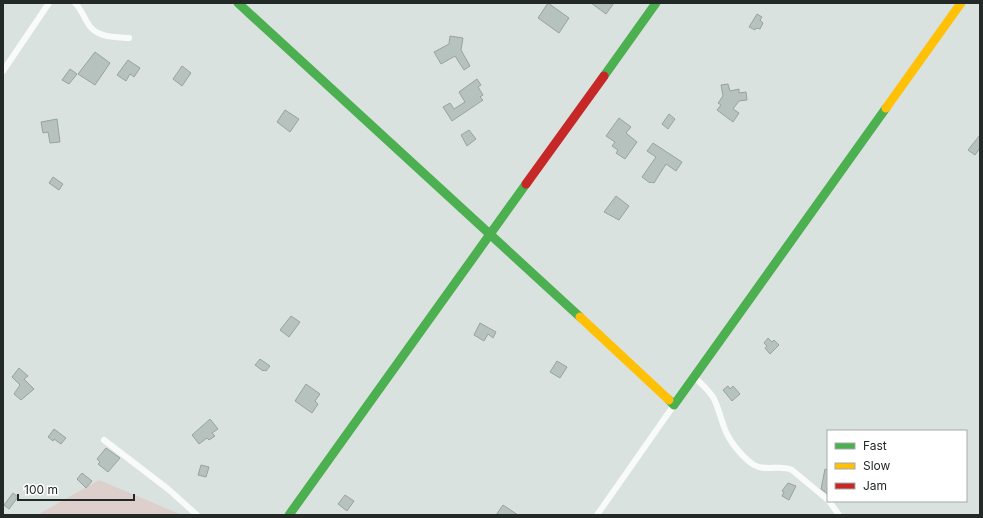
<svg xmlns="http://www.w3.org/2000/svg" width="983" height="518" font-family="Inter,sans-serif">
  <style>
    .green { fill: #ddcfcc }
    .building { fill: #b6c2be; stroke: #9ba19f }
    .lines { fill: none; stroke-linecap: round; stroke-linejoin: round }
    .street { stroke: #f9fbfa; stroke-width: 6 }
    .fast { stroke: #4caf50; stroke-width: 9 }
    .slow { stroke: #ffc107; stroke-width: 9 }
    .jam { stroke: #c62828; stroke-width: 9 }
  </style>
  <rect width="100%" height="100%" fill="#dae2e0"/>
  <path class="green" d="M99 480 182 515H37Z"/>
  <g class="building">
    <path d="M548 3 569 18 559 33 538 18Z"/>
    <path d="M591 3H614L606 14Z"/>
    <path d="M757 14 762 17 760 20 763 23 760 29 756 28 755 30 749 27Z"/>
    <path d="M450 36 463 38 461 50 470 66 464 70 455 56 441 64 434 52 449 44Z"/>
    <path d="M95 52 110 63 95 85 78 74Z"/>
    <path d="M128 60 140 68 134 77 130 74 126 81 117 75Z"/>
    <path d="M182 66 191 73 182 86 173 79Z"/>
    <path d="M70 69 77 74 69 84 62 80Z"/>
    <path d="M477 79 481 85 478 87 483 95 480 97 483 100 452 121 443 107 450 103 454 109 465 102 459 92Z"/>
    <path d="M728 84 730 91 739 89V93L746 92 747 100 739 101 733 109 739 113 733 122 717 110 721 105 718 103 723 96 721 85Z"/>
    <path d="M285 110 299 119 290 132 277 122Z"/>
    <path d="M669 114 675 119 668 129 662 124Z"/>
    <path d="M619 118 631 127 626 133 637 142 625 159 616 153 618 150 612 146 615 142 606 136Z"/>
    <path d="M57 119 60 142 50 143 48 132 43 133 41 122Z"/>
    <path d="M469 130 476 139 467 146 461 135Z"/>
    <path d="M980 135V148L975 155 968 150Z"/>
    <path d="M653 143 682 162 676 171 666 164 654 183 651 182 650 183 642 177 656 157 647 151Z"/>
    <path d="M53 177 63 184 59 190 49 183Z"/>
    <path d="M616 196 629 206 619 220 604 212Z"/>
    <path d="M291 316 300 322 289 337 280 330Z"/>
    <path d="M480 323 496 332 493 338 488 334 484 341 474 335Z"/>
    <path d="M768 338 772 342 774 340 779 345 770 354 765 348 767 346 764 343Z"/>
    <path d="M260 359 270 366 266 371 264 370 263 371 255 365Z"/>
    <path d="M557 361 567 367 560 378 550 372Z"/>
    <path d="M19 368 28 376 24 379 34 389 21 400 14 394 20 385 12 377Z"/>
    <path d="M306 384 320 394 315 401 318 404 312 413 295 401Z"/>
    <path d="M728 386 730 389 733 386 740 394 732 401 723 390Z"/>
    <path d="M210 419 218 429 212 433 215 436 209 440 207 438 199 444 192 435Z"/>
    <path d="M54 429 66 438 61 444 54 439 53 441 48 437Z"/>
    <path d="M106 448 120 458 108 472 98 464 100 462 97 459Z"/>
    <path d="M201 465 209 467 206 477 198 475Z"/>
    <path d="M825 469 828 470V494L821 489Z"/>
    <path d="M82 473 92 481 86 488 77 479Z"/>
    <path d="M788 483 796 486 789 500 782 496 784 492 782 491Z"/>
    <path d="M13 493 18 497 9 509 4 505Z"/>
    <path d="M345 495 354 501 347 511 338 504Z"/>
    <path d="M503 505 518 515H496Z"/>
  </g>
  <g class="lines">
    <g class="street">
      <path d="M75 3C81 9 83 15 87 22 95 38 114 37 129 38"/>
      <path d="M3 71 49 3"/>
      <path d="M694 377C701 383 708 390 713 397 719 408 721 421 726 432 731 443 743 458 754 465 766 472 780 464 792 470L828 500"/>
      <path d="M104 440 168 489 197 515"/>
      <path d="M829 501 839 515"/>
      <path d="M597 515 674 405"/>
    </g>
    <g class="fast">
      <path d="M238 3 580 317"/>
      <path d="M604 76 656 3"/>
      <path d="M669 400 674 405 886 108"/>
      <path d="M289 515 526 184"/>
    </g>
    <g class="slow">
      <path d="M886 108 961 3"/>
      <path d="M580 317 669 400"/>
    </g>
    <path class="jam" d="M526 184 604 76"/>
  </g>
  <rect width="983" height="518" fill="none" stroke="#232927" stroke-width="8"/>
  <rect x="827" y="430" width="140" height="72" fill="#ffffff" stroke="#a7a9a9"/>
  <rect x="835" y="443" width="20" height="6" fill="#4caf50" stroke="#a7a9a9"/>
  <text x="863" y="450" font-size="12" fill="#232927">Fast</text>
  <rect x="835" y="463" width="20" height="6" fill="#ffc107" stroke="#a7a9a9"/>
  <text x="863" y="470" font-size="12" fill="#232927">Slow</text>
  <rect x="835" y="483" width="20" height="6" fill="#c62828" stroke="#a7a9a9"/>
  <text x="863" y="490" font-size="12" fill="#232927">Jam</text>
  <path d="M18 494v6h116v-6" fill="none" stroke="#232927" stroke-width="2"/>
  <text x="24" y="494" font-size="12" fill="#232927" stroke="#ffffff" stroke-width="3" paint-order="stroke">100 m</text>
</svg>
